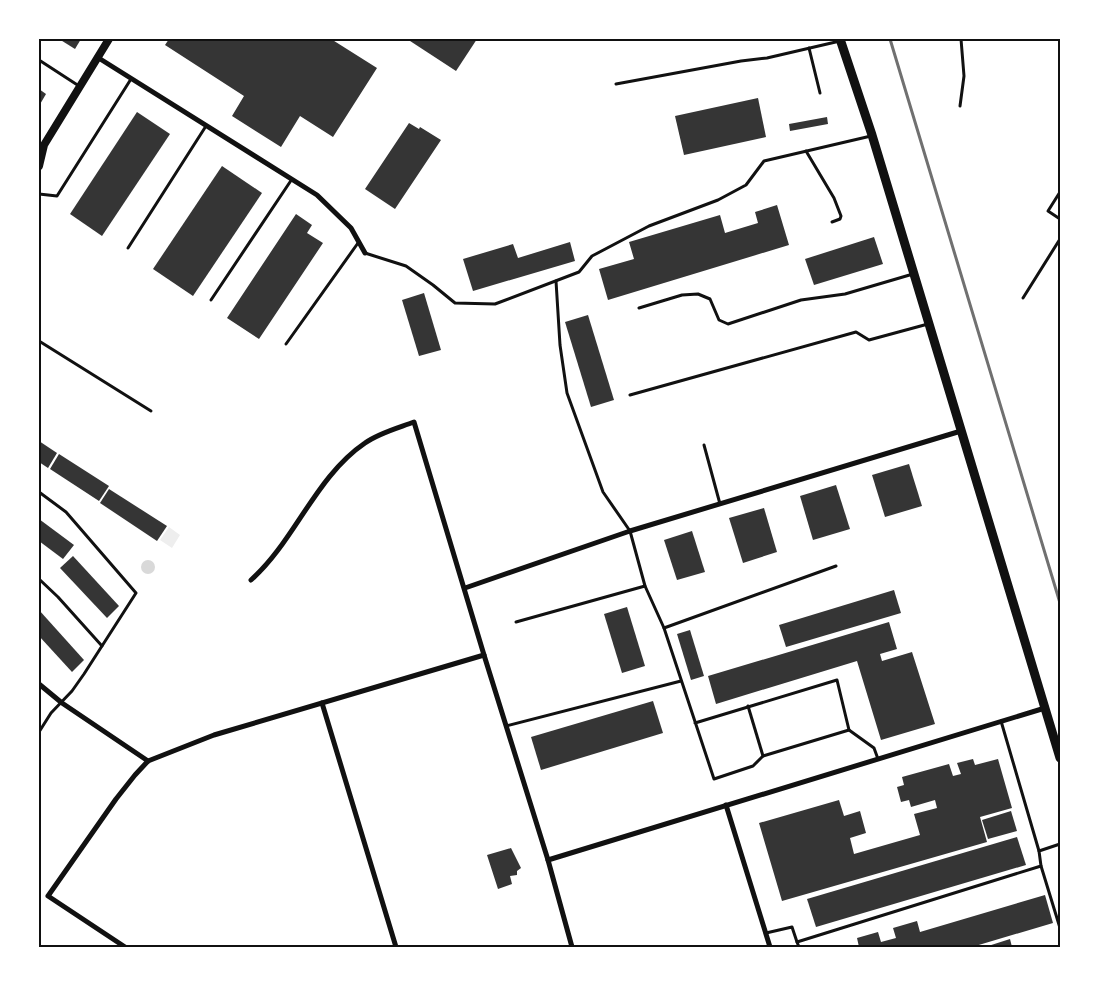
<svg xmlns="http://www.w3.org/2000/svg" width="1099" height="986" font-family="'Public Sans',sans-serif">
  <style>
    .green { fill: #eee }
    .water { fill: #d9d9d9 }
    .building { fill: #353535 }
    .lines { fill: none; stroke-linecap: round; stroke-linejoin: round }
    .service { stroke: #111; stroke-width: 3 }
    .minor { stroke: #111; stroke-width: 5 }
    .tertiary { stroke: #111; stroke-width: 8 }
    .secondary { stroke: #111; stroke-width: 9 }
    .rail { stroke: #707070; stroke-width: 3 }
    .neatline { fill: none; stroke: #111; stroke-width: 2 }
  </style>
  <rect width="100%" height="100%" fill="#fff"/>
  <path class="green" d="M169 527 180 535 172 548 160 540Z"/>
  <circle class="water" cx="148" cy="567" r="7"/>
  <g class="building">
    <path d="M59 39H81L75 49Z"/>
    <path d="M169 39H331L377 68 333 137 300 116 281 147 232 116 244 96 165 45Z"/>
    <path d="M407 39H477L456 71Z"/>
    <path d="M39 89 46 94 39 106Z"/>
    <path d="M758 98 766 137 684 155 675 116Z"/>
    <path d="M137 112 170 134 102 236 70 214Z"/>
    <path d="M827 117 828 124 790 131 789 124Z"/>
    <path d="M409 123 419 129 420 127 441 140 395 209 365 189Z"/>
    <path d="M222 166 262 193 193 296 153 269Z"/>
    <path d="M777 205 789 245 608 300 599 269 634 259 629 242 720 215 725 233 758 223 755 212Z"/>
    <path d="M296 214 312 225 307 233 323 243 259 339 227 318Z"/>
    <path d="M874 237 883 264 814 285 805 259Z"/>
    <path d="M570 242 575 261 473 291 463 259 513 244 518 258Z"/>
    <path d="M424 293 441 350 419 356 402 300Z"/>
    <path d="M588 315 614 400 591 407 565 322Z"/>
    <path d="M39 441 57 453 48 468 39 462Z"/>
    <path d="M59 454 109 486 99 501 50 469Z"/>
    <path d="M909 464 922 506 885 517 872 475Z"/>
    <path d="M836 485 850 529 813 540 800 496Z"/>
    <path d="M109 489 167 526 157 541 100 503Z"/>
    <path d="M764 508 777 552 743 563 729 518Z"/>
    <path d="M39 519 74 545 63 559 39 541Z"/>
    <path d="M692 531 705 572 677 580 664 540Z"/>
    <path d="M73 556 119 606 107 618 60 568Z"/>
    <path d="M894 590 901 613 786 647 779 625Z"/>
    <path d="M627 607 645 666 622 673 604 614Z"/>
    <path d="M39 610 84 660 72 672 39 636Z"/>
    <path d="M889 622 897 649 880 654 882 661 912 652 935 724 881 740 857 661 716 704 708 676Z"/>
    <path d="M690 630 704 676 691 680 677 634Z"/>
    <path d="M653 701 663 733 541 770 531 737Z"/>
    <path d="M973 759 975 765 998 759 1012 808 980 817 987 842 782 901 759 823 839 800 844 816 860 811 866 833 850 838 854 854 920 835 914 814 937 808 935 800 911 807 909 800 901 802 897 787 904 785 902 777 949 764 953 776 961 774 957 763Z"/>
    <path d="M1011 811 1017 831 988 839 982 820Z"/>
    <path d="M1017 837 1026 865 816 927 807 899Z"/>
    <path d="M511 848 521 868 517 871V875L510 876 512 884 498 889 487 855Z"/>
    <path d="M1045 895 1053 923 972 947H859L857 938 878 932 881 942 896 938 893 928 917 921 920 932Z"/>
    <path d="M1010 939 1012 947H985Z"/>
  </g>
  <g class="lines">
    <g class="service">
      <path d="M809 48 820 93"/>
      <path d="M39 60 79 86"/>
      <path d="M616 84 741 61 767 58 840 41"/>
      <path d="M960 106 964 76 961 39"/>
      <path d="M806 151 834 198 841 216 840 219 832 222"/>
      <path d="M1060 192 1048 211 1060 219"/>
      <path d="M39 194 57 196 131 79"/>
      <path d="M128 248 206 126"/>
      <path d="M365 253 406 266 433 285 455 303 495 304 579 272 592 256 649 226 718 200 746 185 764 161 871 136"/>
      <path d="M556 281 560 345 567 393 603 492 630 531 645 586 664 628 714 779 753 766 763 756 849 730 837 680 695 723"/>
      <path d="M1023 298 1060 239"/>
      <path d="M211 300 292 179"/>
      <path d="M639 308 682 295 698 294 710 299 719 320 728 324 801 300 845 294 913 274"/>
      <path d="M39 341 151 411"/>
      <path d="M286 344 358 243"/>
      <path d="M630 395 856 332 869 340 928 324"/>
      <path d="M704 445 720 504"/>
      <path d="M39 492 66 512 136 593 84 674 72 691 51 713 39 732"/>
      <path d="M39 579 58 597 102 646"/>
      <path d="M516 622 645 586"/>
      <path d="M664 628 836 566"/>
      <path d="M748 706 763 756"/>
      <path d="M1001 721 1039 851"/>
      <path d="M506 726 681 681"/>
      <path d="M849 730 874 748 878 759"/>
      <path d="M1041 866 1060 928"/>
      <path d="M766 933 792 927 797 942 1041 866 1039 851 1060 844"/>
      <path d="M797 942 799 947"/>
    </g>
    <g class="minor">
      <path d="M97 57 317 195 351 228 365 253"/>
      <path d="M251 580C295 541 315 477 365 443 379 433 398 428 414 422L484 655 548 860 572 947"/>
      <path d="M465 588 630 531 961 431"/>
      <path d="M39 684 62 703 148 761"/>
      <path d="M322 703 396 947"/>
      <path d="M726 805 770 947"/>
      <path d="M548 860 1045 708"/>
      <path d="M125 947 48 896 116 799 135 775 148 761 214 735 484 655"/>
    </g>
    <path class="tertiary" d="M39 166 44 145 109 39"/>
    <path class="secondary" d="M840 39 872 135 1060 758"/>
    <path class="rail" d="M890 39 1060 603"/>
  </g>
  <rect width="1099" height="986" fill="none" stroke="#ffffff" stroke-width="80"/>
  <rect x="40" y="40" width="1019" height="906" class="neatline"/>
</svg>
